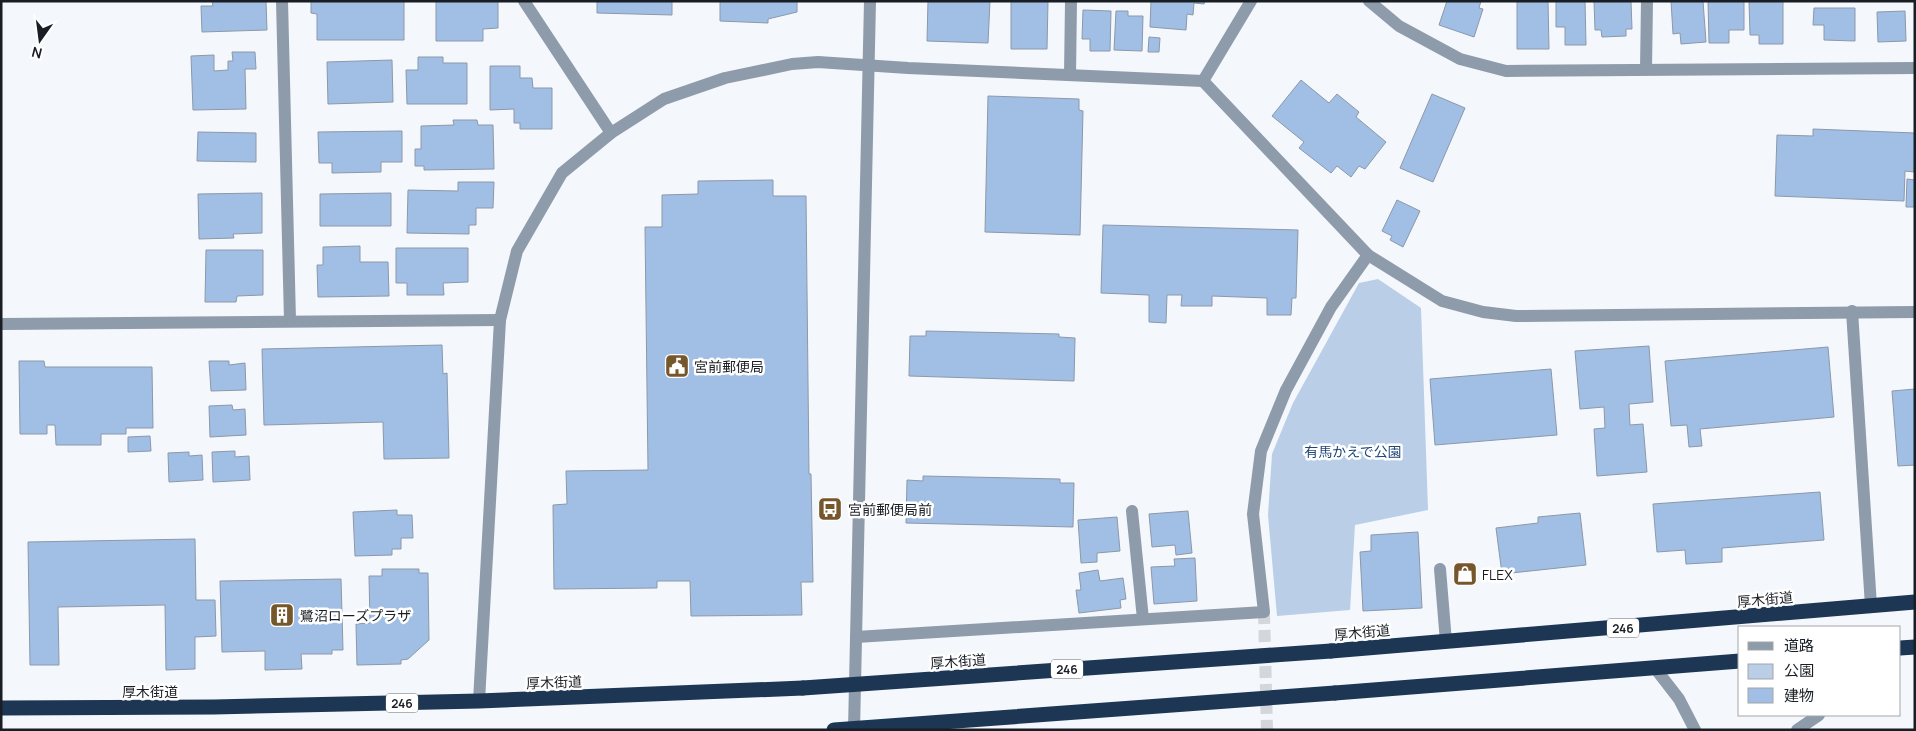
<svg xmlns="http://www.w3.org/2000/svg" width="1916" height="731" font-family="Manrope,'Noto Sans JP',sans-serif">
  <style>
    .green { fill: #bacee7 }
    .building { fill: #a1bfe5; stroke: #8b98aa }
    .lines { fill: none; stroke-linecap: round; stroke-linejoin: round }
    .minor-tunnel { stroke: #d3d6db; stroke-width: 12; stroke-dasharray: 12 6; stroke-linecap: butt }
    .minor { stroke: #8e9bab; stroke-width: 12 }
    .highway { stroke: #1d3654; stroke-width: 15 }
    .highway-bridge { stroke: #1d3654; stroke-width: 15 }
    .labels { text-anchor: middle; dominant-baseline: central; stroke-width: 5; stroke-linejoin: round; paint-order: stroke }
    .shield { fill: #fff; stroke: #5e6266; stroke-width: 1 }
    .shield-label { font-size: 12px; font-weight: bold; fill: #191e24 }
    .poi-label { font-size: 14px; fill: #191e24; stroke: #fff; text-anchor: start }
    .park-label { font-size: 14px; fill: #1f4777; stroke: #fff }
    .street-label { font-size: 14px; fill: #191e24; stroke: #fff }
  </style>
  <rect width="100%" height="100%" fill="#f4f7fb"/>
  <path class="green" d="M1378 279 1421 308 1428 510 1355 525 1350 610 1277 616 1268 515 1272 454 1293 403 1359 283Z"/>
  <g class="building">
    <path d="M212 1H266L267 30 202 32 201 6H213Z"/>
    <path d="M311 1H404V40H317V14L311 13Z"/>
    <path d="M436 1H498V28L483 29V41H436Z"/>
    <path d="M597 1H672V15L597 13Z"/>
    <path d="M720 1H797V12L768 19V23L720 21Z"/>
    <path d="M928 1H990L988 43 927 41Z"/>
    <path d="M1011 1H1048L1047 49H1011Z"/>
    <path d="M1151 1H1205L1204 4 1194 3 1193 15 1187 14 1186 30 1150 27Z"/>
    <path d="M1447 1H1481L1479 8 1483 9 1474 37 1439 25Z"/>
    <path d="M1517 1H1548L1549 49H1517Z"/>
    <path d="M1556 1H1585L1586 45H1565V27H1556Z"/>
    <path d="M1594 1H1631L1632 29H1626V36L1602 37 1601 30H1595Z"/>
    <path d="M1671 1H1703L1706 42 1681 44 1680 33 1673 34Z"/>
    <path d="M1708 1H1744V30H1729V43H1709Z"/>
    <path d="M1749 1H1783V44H1759V35H1750Z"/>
    <path d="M1814 8H1855V41L1824 40V25H1813Z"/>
    <path d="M1083 10 1111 11 1110 51H1090V39H1082Z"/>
    <path d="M1116 11H1128V16H1143L1142 51 1114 50Z"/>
    <path d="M1905 11 1906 41 1878 42 1877 12Z"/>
    <path d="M1149 37 1160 38 1159 52H1148Z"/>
    <path d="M232 52H255L256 69H245L246 109 193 110 191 56 214 55V71L228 70V61H233Z"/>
    <path d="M418 57H443V63H467V104H407L406 70H418Z"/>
    <path d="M392 60 393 102 328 104 327 62Z"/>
    <path d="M490 66H520V78H532L533 88H552V129H520V123H514V109L490 110Z"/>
    <path d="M1301 80 1329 103 1337 94 1359 112 1356 117 1386 142 1365 169 1359 166 1351 177 1337 166 1331 173 1299 148 1304 142 1272 116Z"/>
    <path d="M1432 94 1465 108 1433 182 1400 168Z"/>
    <path d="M988 96 1079 99V110L1083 111 1080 235 985 232Z"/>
    <path d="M453 120H477L478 125H493L494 169 424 170V166H415V149H421V126L454 125Z"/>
    <path d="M1813 129 1915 133 1914 172 1905 171 1904 201 1775 196 1777 135 1813 136Z"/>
    <path d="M402 131V162H381V172L332 173V163H319L318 132Z"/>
    <path d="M198 132 256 133V162L197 161Z"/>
    <path d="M1907 179 1915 180V207H1906Z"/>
    <path d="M773 180V196H806L809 474H811L813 582H801L802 615 691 616 690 581H657V588L554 589 553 505 567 504 566 471 648 470 645 227H662V195L698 194V181Z"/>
    <path d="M458 182H494L493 208H476V225H469V234L407 233 408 190 458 191Z"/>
    <path d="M262 193V233L233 234 234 238 199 239 198 194Z"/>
    <path d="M391 193V226H320V194Z"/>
    <path d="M1397 200 1420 211 1403 247 1390 240 1392 236 1382 231Z"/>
    <path d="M1103 225 1298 230 1296 298H1292L1291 315H1267V298L1212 296V306H1181L1182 295H1167L1166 323 1149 322V295L1101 293Z"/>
    <path d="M360 246V262H388L389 296 318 297 317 265H323V247Z"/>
    <path d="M396 248H468V282L443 283 444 295H407V283H396Z"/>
    <path d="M206 250H263V295L237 296 236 302H205Z"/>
    <path d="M926 331 1059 334V337L1075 338 1074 381 909 376 910 336H926Z"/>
    <path d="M442 345 443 374 447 373 449 458 384 459 383 422 264 425 262 349Z"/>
    <path d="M1649 346 1653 402 1629 404 1630 425 1643 424 1647 472 1597 476 1594 429 1605 428 1604 407 1580 409 1575 351Z"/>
    <path d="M1828 347 1834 417 1700 429 1702 446 1689 447 1687 425 1671 426 1665 361Z"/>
    <path d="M19 361H44L45 367H152L153 428H126V434H101V445H56L55 425H47V434H20Z"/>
    <path d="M209 361H229V365L245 363 246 390 211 391Z"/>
    <path d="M1551 369 1557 435 1435 445 1430 379Z"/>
    <path d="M1915 389V465L1898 466 1892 391Z"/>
    <path d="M232 405 233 410 245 409 246 435 210 437 209 406Z"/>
    <path d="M150 436 151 451 128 452V437Z"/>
    <path d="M235 451V457L249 456 250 480 213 482 212 452Z"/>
    <path d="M189 452V456L202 455 203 480 169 482 168 453Z"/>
    <path d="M923 476 1060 479V483H1074L1073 527 906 523 907 480 923 481Z"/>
    <path d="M1820 492 1824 540 1722 548V562L1686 564 1685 550 1657 552 1653 504Z"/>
    <path d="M397 510V515H412L413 538H401V549H392V555L355 556 353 512Z"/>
    <path d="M1188 511 1192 553 1176 555 1175 545 1152 547 1149 514Z"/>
    <path d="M1580 513 1586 565 1502 574 1496 528 1538 523V517Z"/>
    <path d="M1117 517 1120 551 1097 553V562L1081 563 1078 520Z"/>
    <path d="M1418 532 1422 608 1363 611 1360 552 1371 551V535Z"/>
    <path d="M195 539 196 600H215L216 636 195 637V669L166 670 165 605 58 607 59 665H30L28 542Z"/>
    <path d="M1195 558 1197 601 1154 604 1151 567 1175 566 1174 559Z"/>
    <path d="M382 569H419V573H428L429 640 408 659 401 660V664L357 665 356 624 370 623 369 576H382Z"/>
    <path d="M1098 570 1100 581 1123 578 1126 599 1120 600 1121 608 1079 613 1076 590H1081L1079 573Z"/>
    <path d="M341 579 343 650H332V654H301L302 669 265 670V651L222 652 220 581Z"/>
  </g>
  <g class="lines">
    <path class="minor-tunnel" d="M1264 612 1267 730"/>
    <g class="minor">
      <path d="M282 1 290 320"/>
      <path d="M524 1 611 133"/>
      <path d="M1369 1 1399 26 1460 59 1506 71 1915 68"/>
      <path d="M1646 69 1647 1"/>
      <path d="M1070 75 1071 1"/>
      <path d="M1203 81 1368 255 1442 301 1483 312 1516 316 1915 312"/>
      <path d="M1852 311 1871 606"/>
      <path d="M1 324 500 320"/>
      <path d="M1132 511 1143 619"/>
      <path d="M1440 569 1446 642"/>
      <path d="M856 637 1264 612 1253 514 1261 451 1286 390 1331 307 1368 255"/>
      <path d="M1655 668 1679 699 1695 730"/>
      <path d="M479 701 500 320 517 251 562 173 611 133 664 99 725 78 792 64 818 62 908 68 1203 81 1251 1"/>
      <path d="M854 730 870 1"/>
      <path d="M1797 730 1819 715"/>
    </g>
    <g class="highway">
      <path d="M1900 648 1915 647"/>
      <path d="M1331 651 1915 602"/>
      <path d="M1335 693 1740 661"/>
      <path d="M1 708 214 707 479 701 803 688"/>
    </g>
    <g class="highway-bridge">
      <path d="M803 688 1331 651"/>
      <path d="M834 730 1335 693"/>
    </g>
  </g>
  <defs>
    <symbol id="civic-square" viewBox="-11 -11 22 22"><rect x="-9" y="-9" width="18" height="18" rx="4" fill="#75572b" stroke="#fff"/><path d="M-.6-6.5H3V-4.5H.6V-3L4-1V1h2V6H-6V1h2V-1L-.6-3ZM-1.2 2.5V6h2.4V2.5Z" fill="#fff"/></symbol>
    <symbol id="bus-square" viewBox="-11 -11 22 22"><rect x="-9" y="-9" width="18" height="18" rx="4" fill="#75572b" stroke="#fff"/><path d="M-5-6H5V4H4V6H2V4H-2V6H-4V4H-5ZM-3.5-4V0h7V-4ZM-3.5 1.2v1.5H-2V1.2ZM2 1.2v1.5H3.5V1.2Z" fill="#fff"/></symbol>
    <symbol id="shop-square" viewBox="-11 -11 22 22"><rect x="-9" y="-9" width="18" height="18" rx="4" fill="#75572b" stroke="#fff"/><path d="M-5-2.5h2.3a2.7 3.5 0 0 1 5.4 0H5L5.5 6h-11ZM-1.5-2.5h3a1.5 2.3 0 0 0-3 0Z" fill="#fff"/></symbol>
    <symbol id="building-square" viewBox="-11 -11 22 22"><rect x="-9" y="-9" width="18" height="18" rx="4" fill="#75572b" stroke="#fff"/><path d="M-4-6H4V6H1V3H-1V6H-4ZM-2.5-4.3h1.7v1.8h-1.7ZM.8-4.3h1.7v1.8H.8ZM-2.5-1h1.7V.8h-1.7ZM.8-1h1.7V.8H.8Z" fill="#fff"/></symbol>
  </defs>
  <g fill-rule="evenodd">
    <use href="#civic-square" x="663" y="352" width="28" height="28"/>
    <use href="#bus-square" x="816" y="495" width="28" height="28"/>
    <use href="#shop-square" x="1451" y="560" width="28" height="28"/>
    <use href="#building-square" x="268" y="601" width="28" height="28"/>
  </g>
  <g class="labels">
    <g class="shield">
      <rect x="1607" y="618.5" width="32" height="19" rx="4"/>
      <rect x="1051" y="659.5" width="32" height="19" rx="4"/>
      <rect x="386" y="693.5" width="32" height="19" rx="4"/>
    </g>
    <g class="shield-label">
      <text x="1623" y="628">246</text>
      <text x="1067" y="669">246</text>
      <text x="402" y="703">246</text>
    </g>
    <g class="poi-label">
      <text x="694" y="366">宮前郵便局</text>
      <text x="848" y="509">宮前郵便局前</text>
      <text x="1482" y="574">FLEX</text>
      <text x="300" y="615">鷺沼ローズプラザ</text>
    </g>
    <g class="park-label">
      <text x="1353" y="451">有馬かえで公園</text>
    </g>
    <g class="street-label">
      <text transform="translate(1765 599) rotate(-5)">厚木街道</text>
      <text transform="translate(1362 632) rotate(-5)">厚木街道</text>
      <text transform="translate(958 661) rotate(-4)">厚木街道</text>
      <text transform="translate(554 682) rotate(-2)">厚木街道</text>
      <text x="150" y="691">厚木街道</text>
    </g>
  </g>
  <rect width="1916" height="731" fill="none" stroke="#191e24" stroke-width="5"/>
  <rect x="1738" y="626" width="162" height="90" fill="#ffffff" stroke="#a3a5a7"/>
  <rect x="1748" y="642" width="25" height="8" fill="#8e9bab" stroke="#a3a5a7"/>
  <text x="1784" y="651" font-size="15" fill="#191e24">道路</text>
  <rect x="1748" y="664" width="25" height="15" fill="#bacee7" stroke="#a3a5a7"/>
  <text x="1784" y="676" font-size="15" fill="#191e24">公園</text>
  <rect x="1748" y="688" width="25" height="15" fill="#a1bfe5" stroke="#a3a5a7"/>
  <text x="1784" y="701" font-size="15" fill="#191e24">建物</text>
  <g transform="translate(40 40) rotate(194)" stroke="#ffffff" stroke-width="4" paint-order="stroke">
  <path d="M0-4L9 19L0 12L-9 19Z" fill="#191e24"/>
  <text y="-8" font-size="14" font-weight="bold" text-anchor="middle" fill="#191e24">N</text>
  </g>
</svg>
